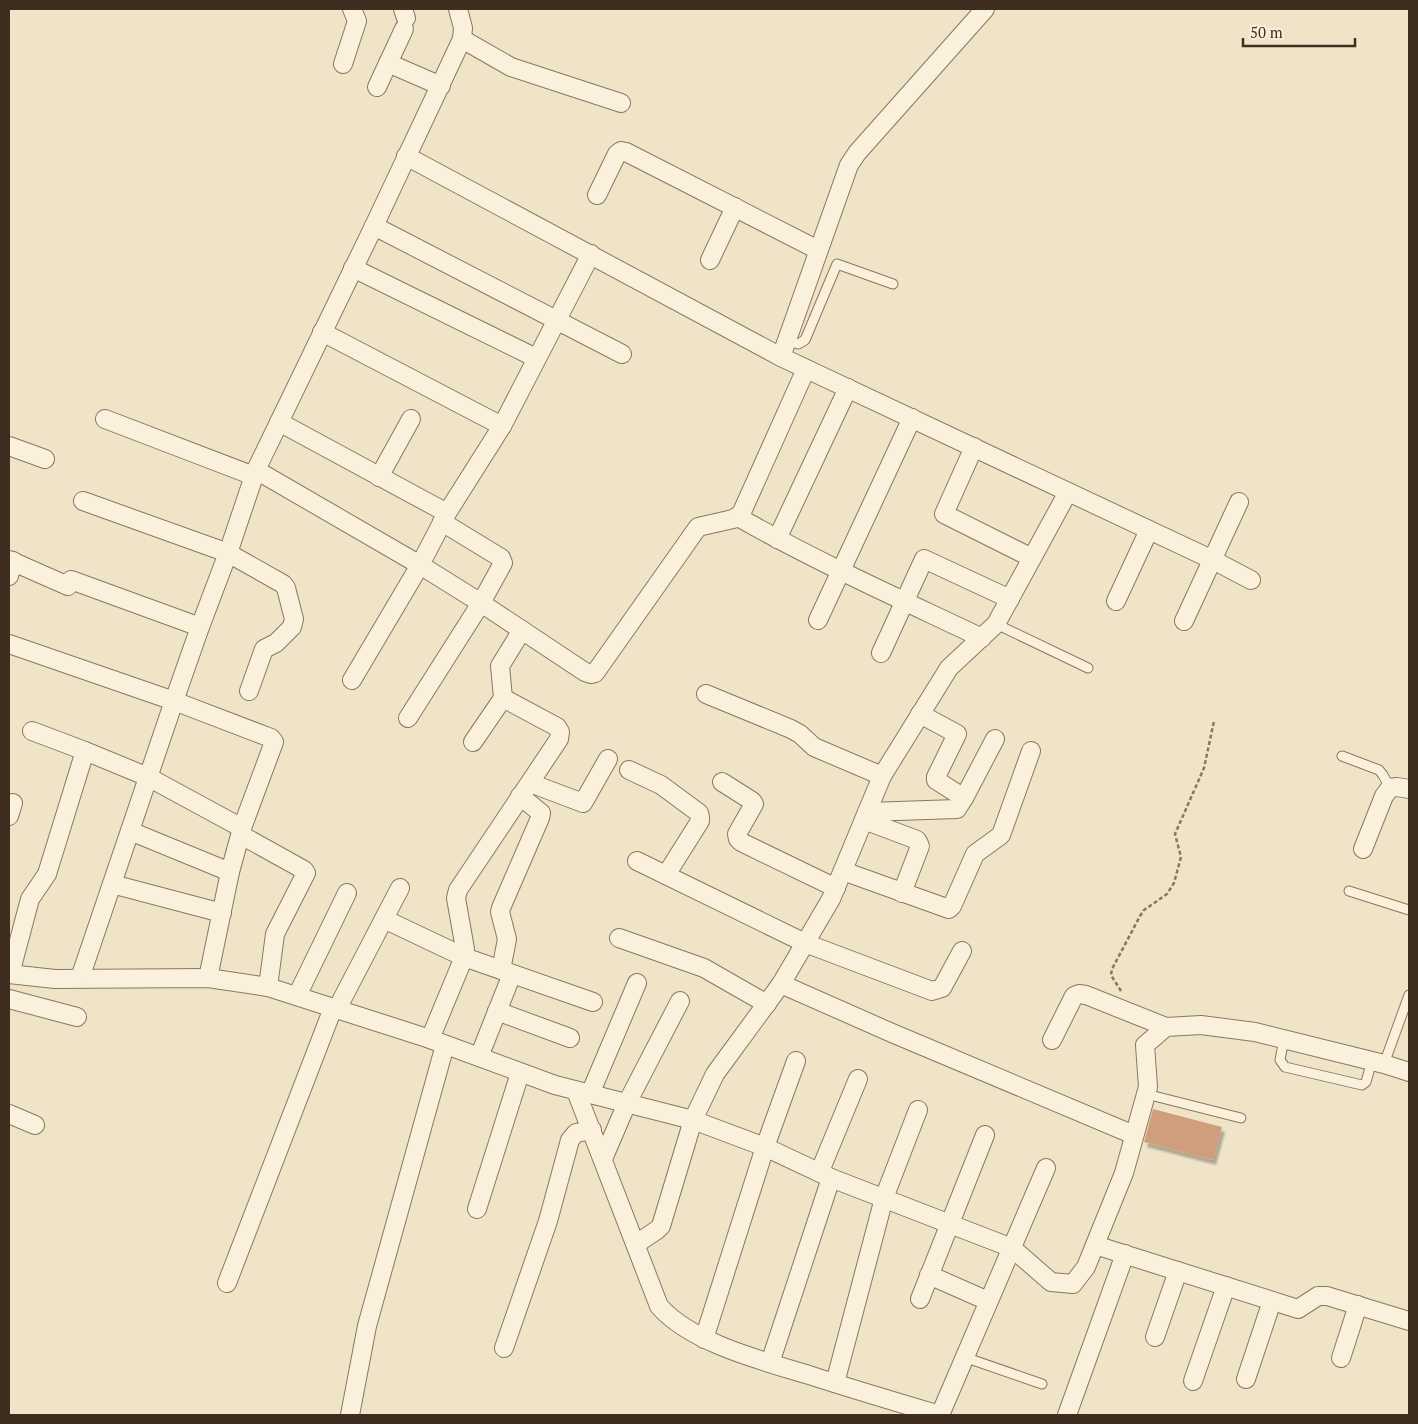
<svg xmlns="http://www.w3.org/2000/svg" width="1418" height="1424" font-family="'PT Serif',serif">
  <style>
    .building { fill: #cf9f7d; filter: url(#shadow) }
    .lines { fill: none; stroke-linecap: round; stroke-linejoin: round }
    .lane-casing { stroke: #8d765c; stroke-width: 11 }
    .street-casing { stroke: #8d765c; stroke-width: 20 }
    .path { stroke: #8d765c; stroke-width: 2.5; stroke-dasharray: 4 2.5; stroke-linecap: butt }
    .lane { stroke: #faf1dc; stroke-width: 9 }
    .street { stroke: #faf1dc; stroke-width: 18 }
  </style>
  <defs>
    <filter id="shadow"><feDropShadow dx="3" dy="5" stdDeviation="1" flood-color="#0004"/></filter>
  </defs>
  <rect width="100%" height="100%" fill="#f0e4c8"/>
  <path class="building" d="M1153 1109 1222 1127 1213 1160 1144 1142Z"/>
  <g class="lines">
    <defs>
      <g id="lane">
        <path d="M787 341 798 344 805 340 837 264 893 284"/>
        <path d="M996 624 1088 668"/>
        <path d="M1342 756 1379 770 1383 775 1390 788"/>
        <path d="M1349 891 1409 910"/>
        <path d="M1284 1039 1280 1060 1285 1067 1362 1085 1366 1082 1372 1061"/>
        <path d="M1384 1064 1409 995"/>
        <path d="M1146 1094 1241 1118"/>
        <path d="M964 1357 1042 1384"/>
      </g>
      <g id="street">
        <path d="M403 9 406 18"/>
        <path d="M462 39 511 67 621 103"/>
        <path d="M388 63 441 86"/>
        <path d="M343 64 357 21 352 9"/>
        <path d="M377 87 404 29"/>
        <path d="M406 156 781 357 1213 560 1251 580"/>
        <path d="M597 195 617 154 621 151 626 152 818 250"/>
        <path d="M374 226 622 354"/>
        <path d="M710 260 735 207"/>
        <path d="M353 268 536 358"/>
        <path d="M322 332 502 426"/>
        <path d="M781 357 849 165 857 153 985 9"/>
        <path d="M105 419 254 476"/>
        <path d="M279 422 447 513"/>
        <path d="M9 446 45 459"/>
        <path d="M974 447 944 514 1032 558"/>
        <path d="M256 470 420 565 481 603 585 672 591 674 595 673 698 527 733 519 741 514 806 369"/>
        <path d="M379 477 411 419"/>
        <path d="M83 501 228 553 283 584 286 588 294 619 292 627 276 643 264 649 249 691"/>
        <path d="M738 517C817 562 900 599 982 638"/>
        <path d="M777 539 848 388"/>
        <path d="M9 560 68 586"/>
        <path d="M9 576 13 561"/>
        <path d="M71 580 200 627"/>
        <path d="M1116 601 1149 530"/>
        <path d="M818 620 912 418"/>
        <path d="M1184 621 1239 502"/>
        <path d="M9 644 174 701 271 738 274 742 242 828 230 872 208 978"/>
        <path d="M881 653 924 559 1010 599"/>
        <path d="M352 680 420 565 447 513 502 426 591 254"/>
        <path d="M706 694 791 729 800 734 814 747 882 776"/>
        <path d="M920 714 957 734 936 777V780L939 782 964 798"/>
        <path d="M408 718 481 603 503 563 501 558 442 522"/>
        <path d="M32 731 85 751 148 777 242 828"/>
        <path d="M473 742 503 698 500 666 522 630"/>
        <path d="M629 770 661 785 699 813 700 817V821L666 875"/>
        <path d="M722 782 752 801 754 804 737 834 738 839 741 842 836 888"/>
        <path d="M530 783 583 803 608 759"/>
        <path d="M867 812 957 809 964 798 995 739"/>
        <path d="M9 816 13 803"/>
        <path d="M864 820 917 840 920 846 902 893"/>
        <path d="M130 831 230 872"/>
        <path d="M241 835 304 870 306 873 275 934 268 987"/>
        <path d="M1363 849 1384 796 1390 788 1397 787 1409 789"/>
        <path d="M637 861 805 943 932 991 942 988 962 951"/>
        <path d="M843 871 949 909 952 906 975 854 1001 835 1031 751"/>
        <path d="M112 884 222 913"/>
        <path d="M384 919 464 957 593 1002"/>
        <path d="M619 938 704 968 767 1004"/>
        <path d="M501 970 507 939 500 912 501 908 540 818 541 813 520 796"/>
        <path d="M9 974 55 979 208 978 268 987 430 1039 555 1085 693 1120 765 1147 831 1178 1012 1248 1051 1282 1073 1284 1086 1267 1124 1173 1148 1087 1145 1045 1166 1027 1201 1025 1255 1032 1384 1064 1409 1072"/>
        <path d="M10 974 30 899 47 874 85 751"/>
        <path d="M80 978 174 701 200 627 228 553 256 470 374 226 462 39 463 28 458 9"/>
        <path d="M781 984 892 1033 1134 1135"/>
        <path d="M297 996 347 893"/>
        <path d="M9 999 77 1017"/>
        <path d="M337 1009 400 888"/>
        <path d="M497 1011 570 1038"/>
        <path d="M430 1039 464 957 465 949 456 898 458 890 559 739 560 732 557 727 503 698"/>
        <path d="M1052 1040 1074 996 1079 994 1086 995 1166 1027"/>
        <path d="M479 1057 512 974"/>
        <path d="M576 1091 659 1306C691 1343 763 1361 809 1375 852 1389 896 1402 940 1415"/>
        <path d="M590 1094 637 983"/>
        <path d="M9 1114 35 1125"/>
        <path d="M603 1159 627 1103 680 1001"/>
        <path d="M820 1171 858 1079"/>
        <path d="M477 1209 520 1073"/>
        <path d="M636 1244 657 1230 661 1226 693 1120 715 1074 781 984 831 899 882 776 949 668 996 624 1068 492"/>
        <path d="M1095 1245 1298 1309 1318 1296H1327L1409 1321"/>
        <path d="M929 1275 988 1301"/>
        <path d="M227 1283 333 1008"/>
        <path d="M920 1299 985 1135"/>
        <path d="M1155 1337 1178 1271"/>
        <path d="M704 1339 765 1147 796 1061"/>
        <path d="M504 1348 548 1221 570 1140 576 1133 592 1130"/>
        <path d="M1341 1358 1358 1305"/>
        <path d="M770 1363 831 1178"/>
        <path d="M1246 1379 1272 1301"/>
        <path d="M1193 1381 1226 1286"/>
        <path d="M835 1383 884 1198 918 1110"/>
        <path d="M350 1415 367 1326 445 1045"/>
        <path d="M940 1415 1046 1168"/>
        <path d="M1067 1415 1125 1254"/>
      </g>
    </defs>
    <use href="#lane" class="lane-casing"/>
    <use href="#street" class="street-casing"/>
    <path class="path" d="M1121 991 1111 975 1112 969 1140 916 1144 910 1167 894 1174 883 1181 857 1175 834 1204 768 1214 721"/>
    <use href="#lane" class="lane"/>
    <use href="#street" class="street"/>
  </g>
  <rect width="1418" height="1424" fill="none" stroke="#3d2e20" stroke-width="20"/>
  <path d="M1243 38v8h112v-8" fill="none" stroke="#3d2e20" stroke-width="2.5"/>
  <text x="1250" y="38" font-size="15" fill="#3d2e20" stroke="#f7eed8" stroke-width="4" paint-order="stroke">50 m</text>
</svg>
